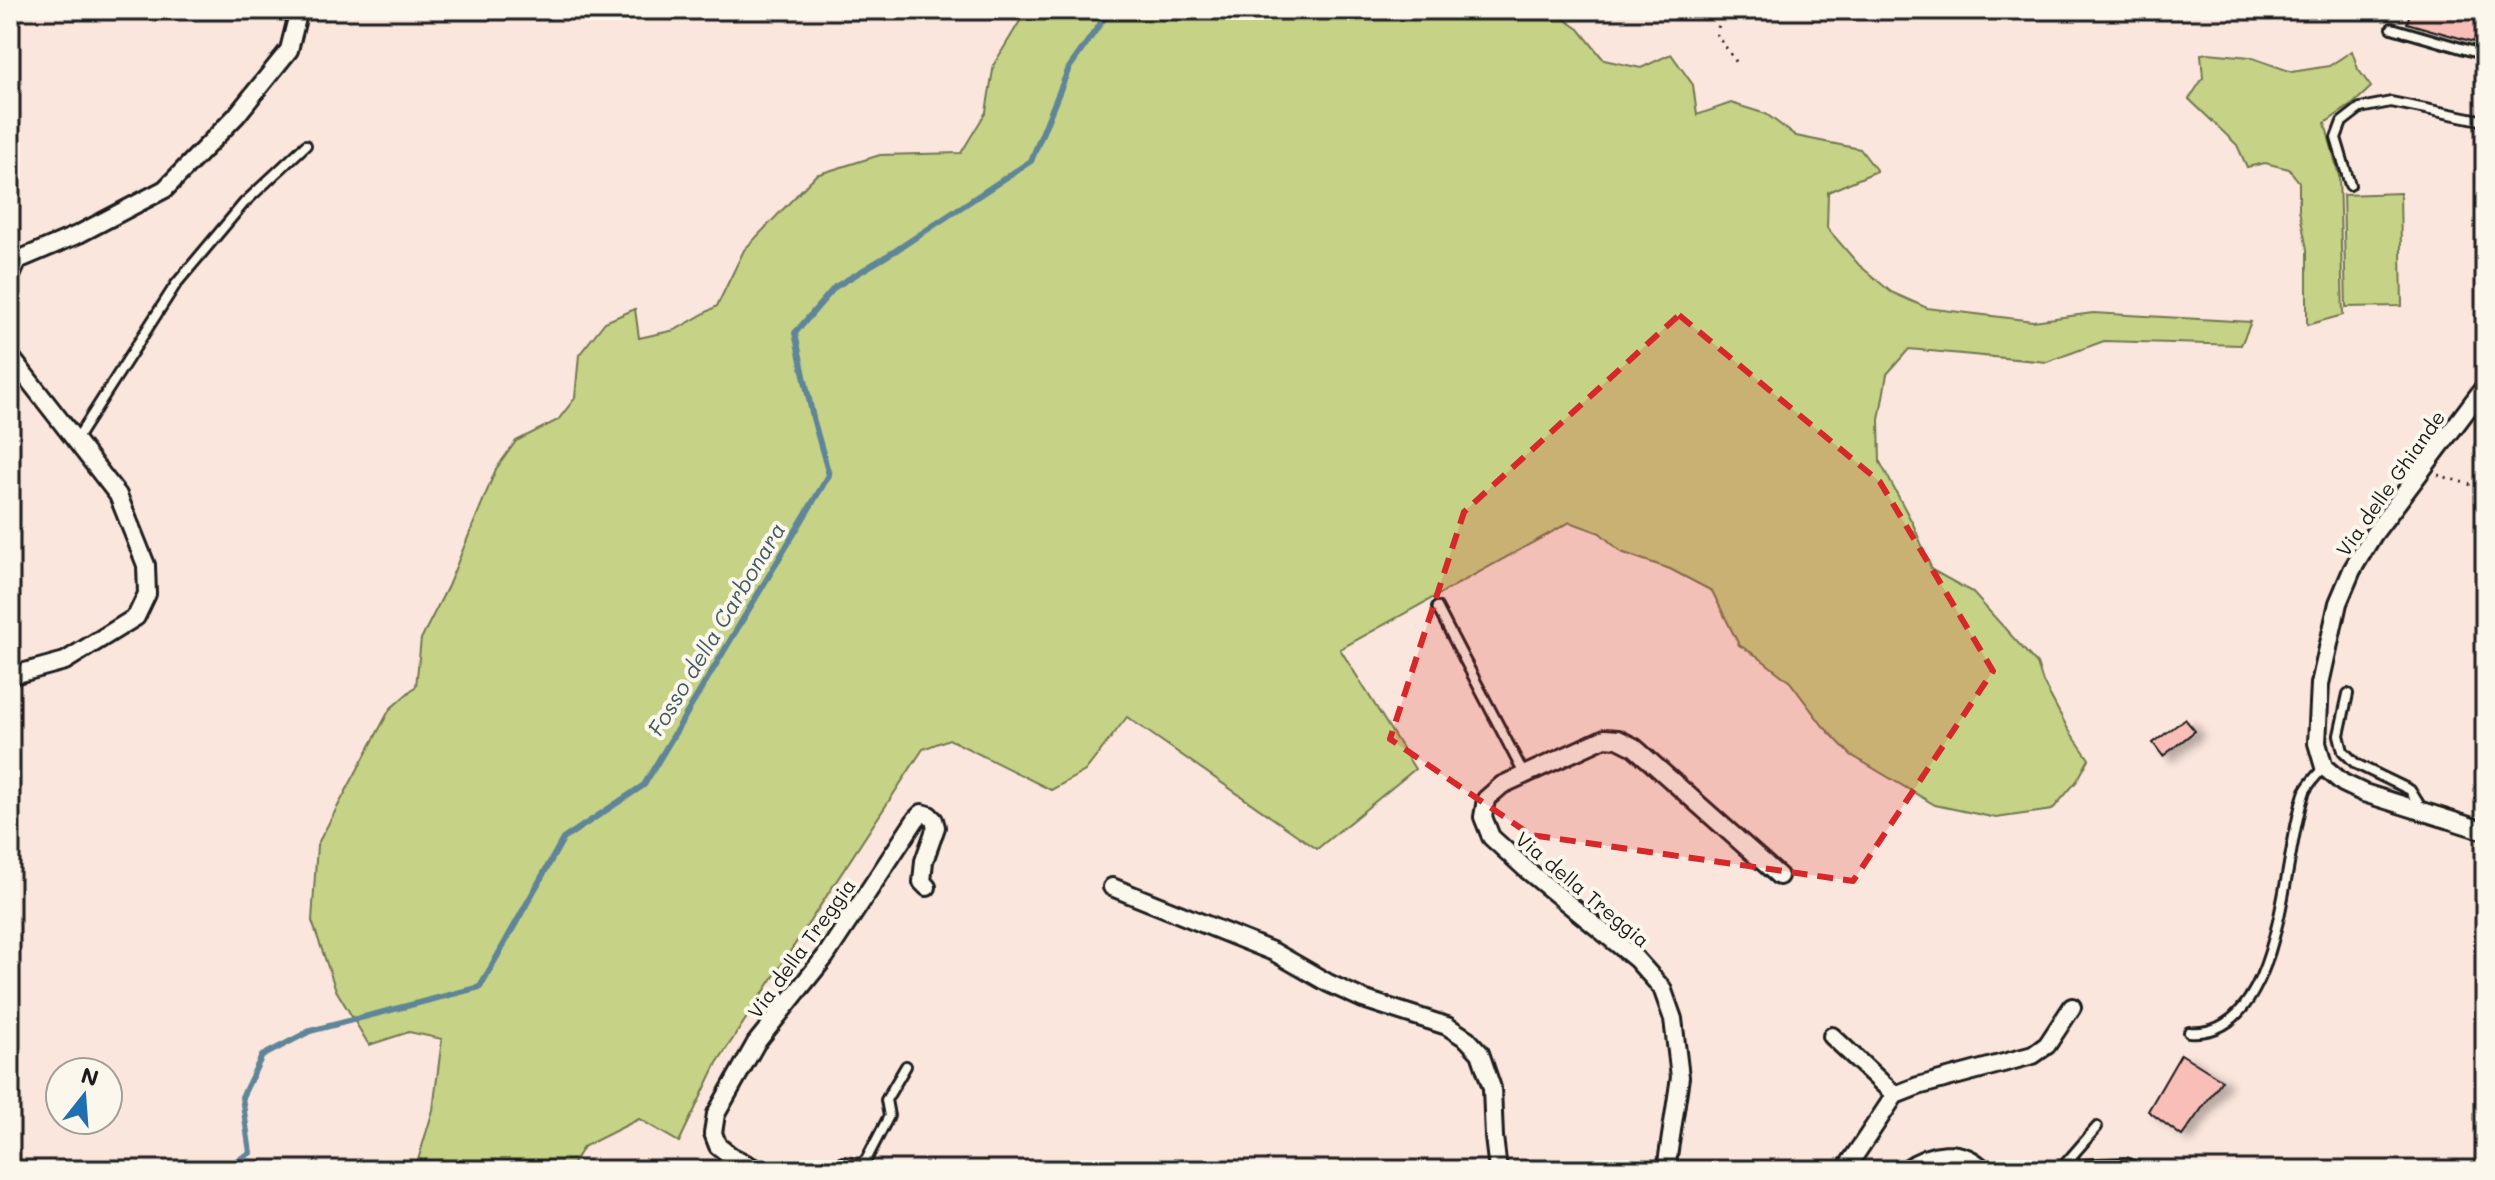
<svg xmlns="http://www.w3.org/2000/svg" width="2495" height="1180" font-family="Mali,sans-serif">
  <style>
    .green { fill: #c6d286; stroke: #717751; stroke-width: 2 }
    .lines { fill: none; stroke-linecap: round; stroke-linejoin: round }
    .stream { stroke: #5e8598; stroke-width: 6 }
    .building { fill: #fabeb9; stroke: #1c1c1c; stroke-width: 2; filter: url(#shadow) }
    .lane-casing { stroke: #1c1c1c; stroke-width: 14 }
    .street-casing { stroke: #1c1c1c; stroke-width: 22 }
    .path { stroke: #1c1c1c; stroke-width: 3; stroke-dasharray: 2 6; stroke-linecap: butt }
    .lane { stroke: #fbf7ec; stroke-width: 8 }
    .street { stroke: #fbf7ec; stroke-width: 16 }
    .marked { fill: #d62828; fill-opacity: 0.2; stroke: #d62828; stroke-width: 6; stroke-dasharray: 16 10; stroke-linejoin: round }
    .labels { text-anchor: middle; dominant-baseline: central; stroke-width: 8; stroke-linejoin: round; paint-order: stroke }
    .street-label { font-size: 20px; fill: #1c1c1c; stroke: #fbf7ec }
    .water-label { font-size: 22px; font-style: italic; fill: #425964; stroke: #fbf7ec }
  </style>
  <defs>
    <filter id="shadow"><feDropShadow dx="9" dy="5" stdDeviation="4" flood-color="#0004"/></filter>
  </defs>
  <rect width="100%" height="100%" fill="#fbe6dd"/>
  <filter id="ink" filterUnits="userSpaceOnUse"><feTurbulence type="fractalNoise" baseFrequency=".0125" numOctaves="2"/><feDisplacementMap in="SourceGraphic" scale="16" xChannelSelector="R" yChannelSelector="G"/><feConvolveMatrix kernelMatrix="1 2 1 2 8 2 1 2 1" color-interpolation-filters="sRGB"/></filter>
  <g filter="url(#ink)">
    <g class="green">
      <path d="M1031 10H1551L1579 29 1604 60 1641 68 1671 54 1693 85 1697 115 1731 103 1766 114 1796 136 1860 149 1877 171 1828 192 1827 228 1859 265 1891 292 1927 308 2033 321 2093 313 2251 322 2241 345 2104 341 2047 362 1909 349 1887 374 1879 420 1880 462 1913 524 1932 570 1972 592 2037 664 2043 682 2068 729 2089 759 2077 781 2052 810 1996 818 1935 805 1851 755 1823 726 1790 682 1757 656 1739 645 1712 591 1670 569 1621 552 1600 533 1570 522 1340 649 1415 769 1317 849 1127 717 1085 771 1051 790 949 739 923 749 717 1063 679 1142 639 1119 583 1147 569 1170H415L433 1110 442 1039 409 1032 369 1045 336 990 312 921 317 845 390 709 416 686 421 639 448 586 496 469 516 441 558 420 575 398 579 355 605 322 635 309 639 338 675 330 717 306 744 250 816 175 880 155 961 153 986 112 994 64 1023 16Z"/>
      <path d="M2352 51 2358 69 2371 87 2354 103 2325 123 2339 176 2343 315 2307 325V249L2299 210V182L2289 169 2265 163 2247 167 2237 145 2189 99 2203 78 2201 54 2208 53 2250 57 2292 72 2329 66Z"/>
      <path d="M2400 193 2402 306 2346 307 2343 195Z"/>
    </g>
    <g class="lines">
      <path class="stream" d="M221 1170 250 1153 242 1097 262 1056 310 1031 480 987 563 839 644 785 829 475 813 418 795 333 835 287 895 251 1031 161 1069 68 1110 10"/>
    </g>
    <g class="building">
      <path d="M2411 10H2466L2482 14 2474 42 2407 23Z"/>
      <path d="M2185 719 2195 731 2163 756 2153 743Z"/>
      <path d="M2181 1054 2222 1080 2182 1136 2148 1111Z"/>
    </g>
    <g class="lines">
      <defs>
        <g id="lane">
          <path d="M2392 28 2485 55"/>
          <path d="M2350 185 2336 138 2342 122 2360 108 2391 102 2485 121"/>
          <path d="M76 440 176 284 244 203 306 145"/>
          <path d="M1437 607 1524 774"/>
          <path d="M2348 694 2339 735 2343 751 2356 764 2410 790 2422 809"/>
          <path d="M2189 1032C2284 1040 2282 852 2305 791 2309 783 2318 774 2324 767"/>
          <path d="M2064 1165 2126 1163 2145 1170"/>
          <path d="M839 1170V1165L843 1162 860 1164 866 1160 889 1116 886 1100 906 1066"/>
          <path d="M2054 1170 2064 1165 2097 1127"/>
        </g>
        <g id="street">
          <path d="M10 278 18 260 79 234 165 189 236 116 289 50 299 10"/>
          <path d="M10 356 118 495 146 565 147 594 136 617 65 661 10 676"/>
          <path d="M2485 386 2373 535 2352 570 2338 603 2320 684 2317 743 2324 767 2343 783 2364 793 2485 831"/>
          <path d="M1112 887 1274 952 1328 983 1363 999 1447 1026 1467 1039 1480 1053 1492 1088 1494 1137 1498 1170"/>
          <path d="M1832 1036 1895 1095"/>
          <path d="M758 1170 731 1156 718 1146 713 1133 716 1114 756 1043 825 957 916 819 922 813 929 815 934 820 936 827 924 861 922 882 927 887"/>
          <path d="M1669 1170 1667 1163 1680 1077 1673 1019 1662 988 1636 959 1527 870 1491 837 1483 817 1486 799 1502 785 1605 738 1618 739 1634 747 1779 876"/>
          <path d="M1845 1170 1895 1095 1918 1086 2033 1055 2047 1045 2072 1007"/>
          <path d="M1905 1170C1930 1152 1961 1146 1984 1170"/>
        </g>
      </defs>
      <use href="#lane" class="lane-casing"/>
      <use href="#street" class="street-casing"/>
      <g class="path">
        <path d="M1721 10 1717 35 1737 63"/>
        <path d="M2438 475 2485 489"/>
      </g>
      <use href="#lane" class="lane"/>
      <use href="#street" class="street"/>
    </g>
  </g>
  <path class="marked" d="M1679 315 1880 482 1993 671 1853 881 1531 835 1390 739 1464 512Z"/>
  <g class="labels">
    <g class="street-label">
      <text transform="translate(2390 483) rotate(-55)">Via delle Ghiande</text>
      <text transform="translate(1583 889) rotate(40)">Via della Treggia</text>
      <text transform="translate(801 948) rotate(-54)">Via della Treggia</text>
    </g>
    <g class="water-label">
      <text transform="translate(716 629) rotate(-59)">Fosso della Carbonara</text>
    </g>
  </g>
  <rect width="2495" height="1180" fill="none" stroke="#fbf7ec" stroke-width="40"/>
  <rect x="20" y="20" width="2455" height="1140" fill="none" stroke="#1c1c1c" stroke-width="3" filter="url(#ink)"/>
  <g transform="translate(84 1096) rotate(17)"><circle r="38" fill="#fbf7ec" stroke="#a29f99" stroke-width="2"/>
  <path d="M0-6L14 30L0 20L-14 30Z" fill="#1f6fb2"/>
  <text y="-12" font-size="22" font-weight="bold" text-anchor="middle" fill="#1c1c1c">N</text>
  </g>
</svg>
